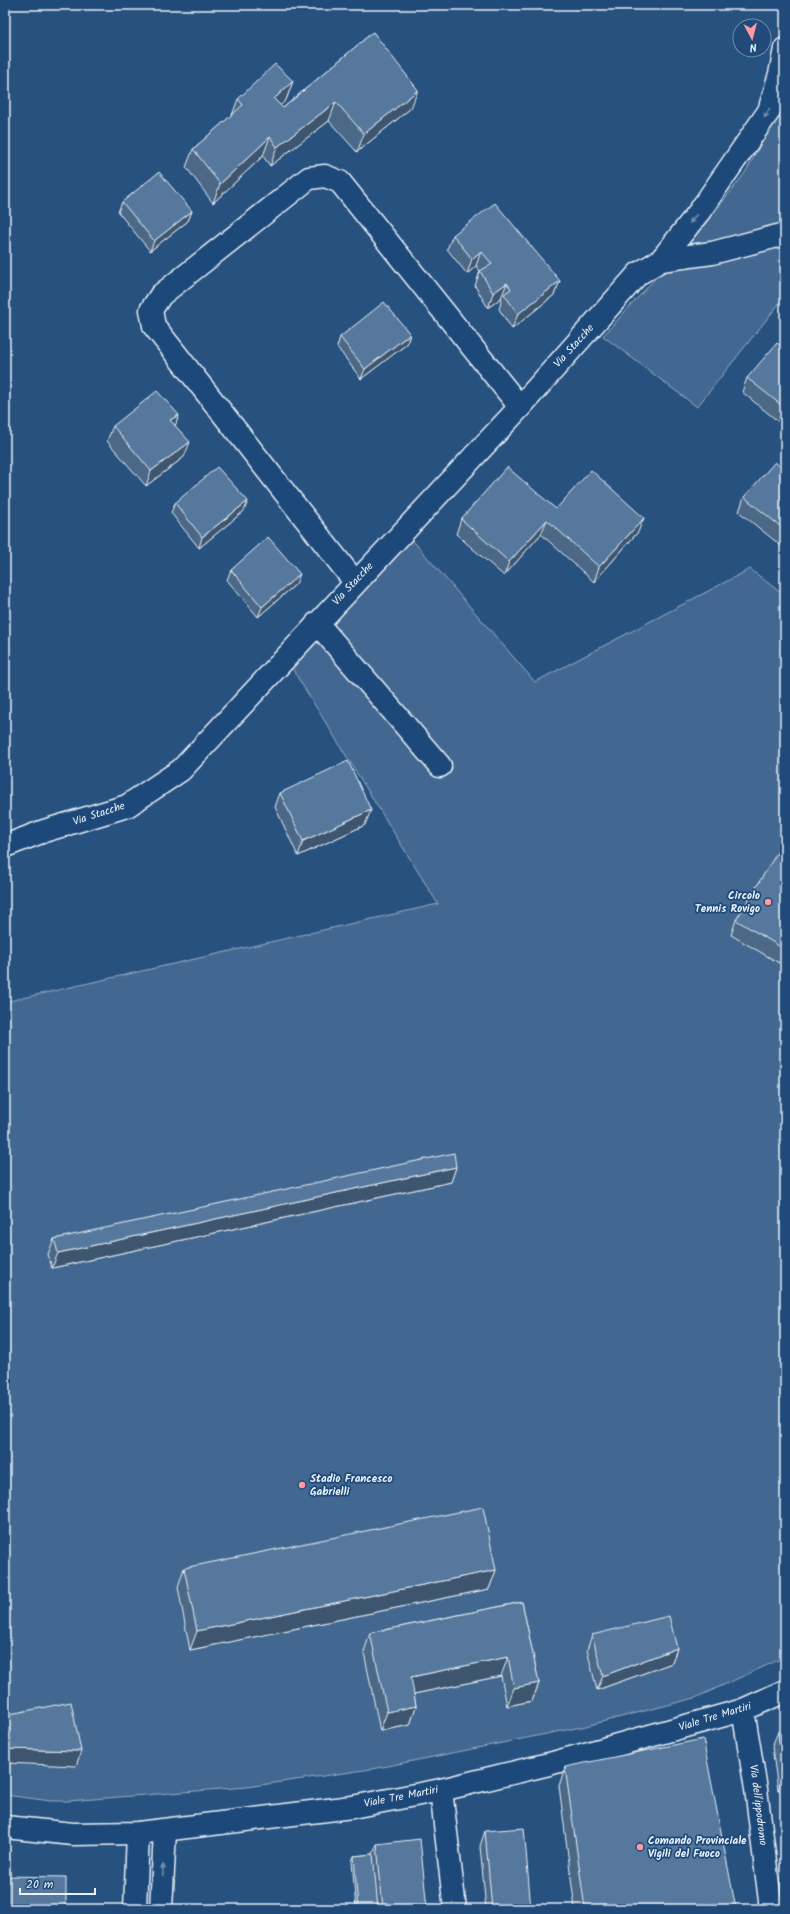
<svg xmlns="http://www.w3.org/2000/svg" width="790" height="1914" font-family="Kalam,sans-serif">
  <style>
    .green { fill: #436891; stroke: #96acc4 }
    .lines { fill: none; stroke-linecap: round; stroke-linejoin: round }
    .minor-casing { stroke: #e8f1f8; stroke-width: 25 }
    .major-casing { stroke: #e8f1f8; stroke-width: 25 }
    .minor { stroke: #1f4a7a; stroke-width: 22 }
    .major { stroke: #1f4a7a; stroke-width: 22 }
    .wall { fill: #4b6787; stroke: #e8f1f8 }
    .shaded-wall { fill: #3d546e; stroke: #e8f1f8 }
    .building { fill: #57789d; stroke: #e8f1f8 }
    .oneway { fill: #6f8dac }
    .poi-dot { fill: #ff9aa2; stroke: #1f4a7a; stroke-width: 1.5 }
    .labels { text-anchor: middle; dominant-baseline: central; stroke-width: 3.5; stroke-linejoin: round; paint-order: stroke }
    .street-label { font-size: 11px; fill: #e8f1f8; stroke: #1f4a7a }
    .poi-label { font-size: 11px; font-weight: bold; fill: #e8f1f8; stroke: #1f4a7a; text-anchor: start }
  </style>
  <rect width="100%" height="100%" fill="#27517f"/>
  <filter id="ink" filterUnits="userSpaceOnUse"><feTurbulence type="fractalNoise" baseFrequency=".025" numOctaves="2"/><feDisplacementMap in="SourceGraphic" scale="8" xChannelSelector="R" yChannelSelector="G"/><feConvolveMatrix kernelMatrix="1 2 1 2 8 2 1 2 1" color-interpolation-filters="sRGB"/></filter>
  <g filter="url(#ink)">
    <g class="green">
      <path d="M785 100V301L782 300 697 407 603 336 709 219 745 173Z"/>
      <path d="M408 535 535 682 750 569 785 596V1657L695 1698 586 1726 378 1768 247 1787 68 1801H51L5 1795V1002L438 904 290 665Z"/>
    </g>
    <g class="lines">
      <defs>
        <g id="minor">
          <path d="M661 260 712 253 785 234"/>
          <path d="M355 582 154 326 151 310 161 295 309 178 325 176 340 182 520 407"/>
          <path d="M317 623 440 766"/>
          <path d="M5 846 44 831 127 806 181 770 520 407 638 274 661 260 699 212 769 111 780 74 785 49"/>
          <path d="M743 1710 756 1789 771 1909"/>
          <path d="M441 1790 455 1909"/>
          <path d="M135 1909 138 1833"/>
          <path d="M161 1909 165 1831"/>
        </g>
        <path id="major" d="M5 1827 73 1834 138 1833 352 1807 441 1790 549 1764 743 1710 785 1691"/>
      </defs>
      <use href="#minor" class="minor-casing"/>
      <use href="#major" class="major-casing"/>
      <use href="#minor" class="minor"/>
      <use href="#major" class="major"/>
    </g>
    <g class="wall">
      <path d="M373 32 411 108 357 152 329 121 270 166 263 156 213 203 186 167 193 149 232 115 238 99 293 81 286 100 280 105 283 108Z"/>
      <path d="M122 202 192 211 188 221 150 251 118 212Z"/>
      <path d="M453 235 560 281 554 295 512 329 499 309 502 299 501 298 488 308 475 286 480 271 476 266 467 274 447 249Z"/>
      <path d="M410 334 407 344 361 379 337 347 340 337Z"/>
      <path d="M785 349V427L742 392 747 378Z"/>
      <path d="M179 415 175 426 184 457 146 486 107 441 113 426Z"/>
      <path d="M785 471V549L739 512 744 497Z"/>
      <path d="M175 503 244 511 199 548 171 513Z"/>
      <path d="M556 509 638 532 594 582 541 534 504 576 456 534 461 519Z"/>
      <path d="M231 570 296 584 258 617 227 580Z"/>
      <path d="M280 793 365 825 298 856 275 807Z"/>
      <path d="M785 851V953L779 963 731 935 736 920Z"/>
      <path d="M456 1167 451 1182 52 1268 48 1254 54 1239Z"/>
      <path d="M184 1568 496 1570 489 1589 190 1650 178 1587Z"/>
      <path d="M522 1602 539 1683 532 1701 507 1706 501 1676 414 1694 416 1706 410 1725 380 1731 364 1652 370 1633Z"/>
      <path d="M592 1635 677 1648 672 1663 597 1690 587 1650Z"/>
      <path d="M778 1732 785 1789 778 1790 772 1746Z"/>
      <path d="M565 1767 736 1909H575L559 1786Z"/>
      <path d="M485 1831 531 1909H486L480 1846Z"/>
      <path d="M377 1844 427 1909H356L352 1861 354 1856 373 1854Z"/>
    </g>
    <g class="shaded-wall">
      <path d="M293 81 286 100 267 118 274 99Z"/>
      <path d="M418 90 411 108 357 152 364 134Z"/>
      <path d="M336 102 329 121 270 166 277 147Z"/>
      <path d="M270 137 263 156 213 203 220 184Z"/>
      <path d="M192 211 188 221 150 251 154 241Z"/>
      <path d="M481 251 476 266 467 274 472 259Z"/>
      <path d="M560 281 554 295 512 329 518 314Z"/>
      <path d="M507 283 501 298 488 308 493 293Z"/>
      <path d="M410 334 407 344 361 379 365 369Z"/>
      <path d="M179 415 174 429 170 420Z"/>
      <path d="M190 442 184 457 146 486 151 471Z"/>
      <path d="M248 501 244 511 199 548 202 537Z"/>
      <path d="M644 518 638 532 594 582 599 567Z"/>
      <path d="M547 520 541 534 504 576 509 562Z"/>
      <path d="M300 574 296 584 258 617 262 607Z"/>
      <path d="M371 810 365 825 298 856 303 841Z"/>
      <path d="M785 948V953L779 963 784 949Z"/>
      <path d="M456 1167 451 1182 52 1268 58 1253Z"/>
      <path d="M496 1570 489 1589 190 1650 197 1631Z"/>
      <path d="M677 1648 672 1663 597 1690 603 1676Z"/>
      <path d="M508 1657 501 1676 404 1696 411 1677Z"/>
      <path d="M539 1683 532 1701 507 1706 514 1688Z"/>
      <path d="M416 1706 410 1725 380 1731 387 1712Z"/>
      <path d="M5 1749 81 1751 76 1766 5 1763Z"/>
      <path d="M783 1775H785V1789L778 1790Z"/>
    </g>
    <g class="building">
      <path d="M373 32 418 90 364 134 336 102 277 147 270 137 220 184 193 149 243 105 238 99 275 64 293 81 274 99 283 108Z"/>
      <path d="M159 172 192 211 154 241 122 202Z"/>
      <path d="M495 203 560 281 518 314 504 294 511 289 507 283 493 293 480 271 492 264 481 251 472 259 453 235Z"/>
      <path d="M384 302 410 334 365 369 340 337Z"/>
      <path d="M777 343 785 349V408L747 378Z"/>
      <path d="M157 391 179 415 170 420 190 442 151 471 113 426Z"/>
      <path d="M775 462 785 471V530L744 497Z"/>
      <path d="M217 467 248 501 202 537 175 503Z"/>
      <path d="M507 467 556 509 591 470 644 518 599 567 547 520 509 562 461 519Z"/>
      <path d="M268 537 300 574 262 607 231 570Z"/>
      <path d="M348 761 371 810 303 841 280 793Z"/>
      <path d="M780 848 785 851V948L784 949 736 920Z"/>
      <path d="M454 1153 456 1167 58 1253 54 1239Z"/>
      <path d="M483 1507 496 1570 197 1631 184 1568Z"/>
      <path d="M522 1602 539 1683 514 1688 508 1657 411 1677 416 1706 387 1712 370 1633Z"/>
      <path d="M669 1616 677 1648 603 1676 592 1635Z"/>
      <path d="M71 1702 81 1751 5 1749V1715Z"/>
      <path d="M785 1731V1775H783L778 1732Z"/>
      <path d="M703 1739 736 1909H585L565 1767Z"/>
      <path d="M524 1828 531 1909H492L485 1831Z"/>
      <path d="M420 1839 427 1909H383L377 1844Z"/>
      <path d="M373 1854 378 1909H358L354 1856Z"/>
      <path d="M5 1876 66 1877V1909H5Z"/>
    </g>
    <defs><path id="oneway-solid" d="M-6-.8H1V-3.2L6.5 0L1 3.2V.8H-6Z"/></defs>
    <g class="oneway">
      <use href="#oneway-solid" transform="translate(767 113) rotate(120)"/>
      <use href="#oneway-solid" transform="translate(693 219) rotate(128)"/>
      <use href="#oneway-solid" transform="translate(163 1870) rotate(-87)"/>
    </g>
  </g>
  <g class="poi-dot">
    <circle cx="768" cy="902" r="4"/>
    <circle cx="302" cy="1485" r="4"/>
    <circle cx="640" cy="1847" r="4"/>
  </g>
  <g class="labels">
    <g class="street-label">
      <text transform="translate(574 346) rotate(-48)">Via Stacche</text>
      <text transform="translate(353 584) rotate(-47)">Via Stacche</text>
      <text transform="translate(99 814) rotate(-18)">Via Stacche</text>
      <text transform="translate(715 1717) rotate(-17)">Viale Tre Martiri</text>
      <text transform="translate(401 1797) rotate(-11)">Viale Tre Martiri</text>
      <text transform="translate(758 1805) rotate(83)">Via dell'ippodromo</text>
    </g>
    <g class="poi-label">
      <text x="760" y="896" text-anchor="end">Circolo<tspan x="760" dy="13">Tennis Rovigo</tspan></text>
      <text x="310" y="1479">Stadio Francesco<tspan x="310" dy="13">Gabrielli</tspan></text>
      <text x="648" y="1841">Comando Provinciale<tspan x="648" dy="13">Vigili del Fuoco</tspan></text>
    </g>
  </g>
  <rect width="790" height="1914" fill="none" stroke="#1f4a7a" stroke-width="20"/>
  <rect x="10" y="10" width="770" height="1894" fill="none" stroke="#e8f1f8" stroke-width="1.5" filter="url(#ink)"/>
  <g transform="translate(752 38) rotate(173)"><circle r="19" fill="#1f4a7a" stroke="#6f8dac"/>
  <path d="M0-3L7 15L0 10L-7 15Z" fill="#ff9aa2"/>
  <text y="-6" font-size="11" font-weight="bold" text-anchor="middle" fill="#e8f1f8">N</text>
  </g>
  <path d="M20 1888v6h75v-6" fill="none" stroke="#e8f1f8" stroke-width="2"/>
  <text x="26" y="1888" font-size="12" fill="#e8f1f8" stroke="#1f4a7a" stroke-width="3" paint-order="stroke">20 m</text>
</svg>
